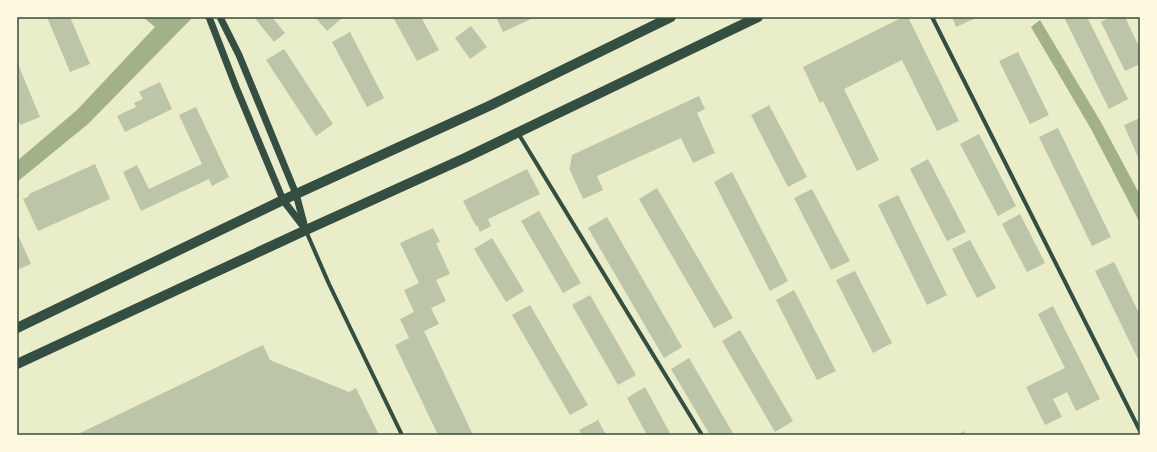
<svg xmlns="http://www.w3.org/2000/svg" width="1157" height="452" font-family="'Noto Sans',sans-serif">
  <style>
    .water { fill: #a3b18a }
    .building { fill: #bcc5a7 }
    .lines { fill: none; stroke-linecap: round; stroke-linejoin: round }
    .minor { stroke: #344e41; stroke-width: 4 }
    .tertiary { stroke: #344e41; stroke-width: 7 }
    .primary { stroke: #344e41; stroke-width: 10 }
    .neatline { fill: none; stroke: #344e41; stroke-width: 1.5 }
  </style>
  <rect width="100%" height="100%" fill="#e9edc9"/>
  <g class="water">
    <path d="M143 17H193L88 124 17 182V161L77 110 155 27Z"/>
    <path d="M1040 20 1102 124 1140 195V223L1091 129 1031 27 1036 23Z"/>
  </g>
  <g class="building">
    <path d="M47 17H70L90 64 70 72Z"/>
    <path d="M254 17H272L285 33 274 42Z"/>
    <path d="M315 17H343L327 31Z"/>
    <path d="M393 17H421L439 50 417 61Z"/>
    <path d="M496 17H535L503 32Z"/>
    <path d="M903 17H908L959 121 937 131 902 60 844 89 879 160 857 171 823 101 820 103 803 67Z"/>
    <path d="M952 17H978L956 27Z"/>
    <path d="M1064 17H1087L1128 99 1109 109Z"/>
    <path d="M1111 17H1125L1140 49V64L1125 71 1101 22Z"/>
    <path d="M471 26 487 47 470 59 455 38Z"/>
    <path d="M350 32 384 98 367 107 332 42Z"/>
    <path d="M284 49 333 124 316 136 266 60Z"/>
    <path d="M1018 52 1049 115 1030 124 999 61Z"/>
    <path d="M17 62 40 117 20 125 17 117Z"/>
    <path d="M160 82 172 109 125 132 117 116 136 107 134 103 143 99 139 92Z"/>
    <path d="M699 96 705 109 697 113 715 153 693 163 681 138 597 176 603 190 583 199 569 168 570 167 572 155Z"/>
    <path d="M769 105 807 177 788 187 751 115Z"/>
    <path d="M196 107 229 177 212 186 209 179 141 211 123 172 137 165 149 189 202 164 179 115Z"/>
    <path d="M1140 118V162L1124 125Z"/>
    <path d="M1058 128 1111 237 1092 246 1039 137Z"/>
    <path d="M979 134 1016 206 998 216 960 144Z"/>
    <path d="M928 159 966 232 947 241 910 169Z"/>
    <path d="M95 164 110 199 38 231 23 199 29 196V194Z"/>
    <path d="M527 169 540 194 488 219 491 226 480 232 477 225 476 226 463 201Z"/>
    <path d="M732 172 788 281 770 291 714 182Z"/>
    <path d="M657 188 733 318 714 328 639 199Z"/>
    <path d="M812 189 850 261 831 270 794 198Z"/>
    <path d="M898 195 947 295 927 305 878 205Z"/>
    <path d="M539 211 581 283 563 293 521 221Z"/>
    <path d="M1020 214 1045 263 1027 272 1002 224Z"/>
    <path d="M607 217 682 347 664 358 588 228Z"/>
    <path d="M433 228 440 242 436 243 450 274 436 280 446 301 431 308 439 324 424 331 473 435H438L395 345 409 338 400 319 414 312 404 290 419 283 400 243Z"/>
    <path d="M17 233 31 264 17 270Z"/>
    <path d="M492 238 524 291 506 302 474 249Z"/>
    <path d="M970 240 996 288 977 298 952 249Z"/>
    <path d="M1114 262 1140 315V363L1095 271Z"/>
    <path d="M855 271 892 343 873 353 836 280Z"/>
    <path d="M794 290 836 371 817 380 776 300Z"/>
    <path d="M590 295 636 375 618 385 572 305Z"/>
    <path d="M530 305 588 405 570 415 512 315Z"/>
    <path d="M1053 306 1100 399 1076 411 1067 392 1053 399 1062 417 1045 425 1026 387 1065 368 1038 314Z"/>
    <path d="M740 330 793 421 775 432 722 341Z"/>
    <path d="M263 345 270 360 349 392 356 388 379 435H130V434L127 435H76Z"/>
    <path d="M689 358 734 435H710L671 369Z"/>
    <path d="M645 387 671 435H647L627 398Z"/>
    <path d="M598 420 606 435H582L579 430Z"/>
    <path d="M964 431 966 435H957Z"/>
  </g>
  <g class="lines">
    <g class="minor">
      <path d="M932 17 1140 431"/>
      <path d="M518 133 702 435"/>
      <path d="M306 231 329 284 402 435"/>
    </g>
    <g class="tertiary">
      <path d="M209 17 236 87 283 200 306 230"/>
      <path d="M220 17 239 55 296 194 304 224"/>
    </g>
    <g class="primary">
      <path d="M17 328 283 200 489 106 671 17"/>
      <path d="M17 364 306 230 465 158 758 17"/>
    </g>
  </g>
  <rect width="1157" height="452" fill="none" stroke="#fefae0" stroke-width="36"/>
  <rect x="18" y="18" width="1121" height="416" class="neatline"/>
</svg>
